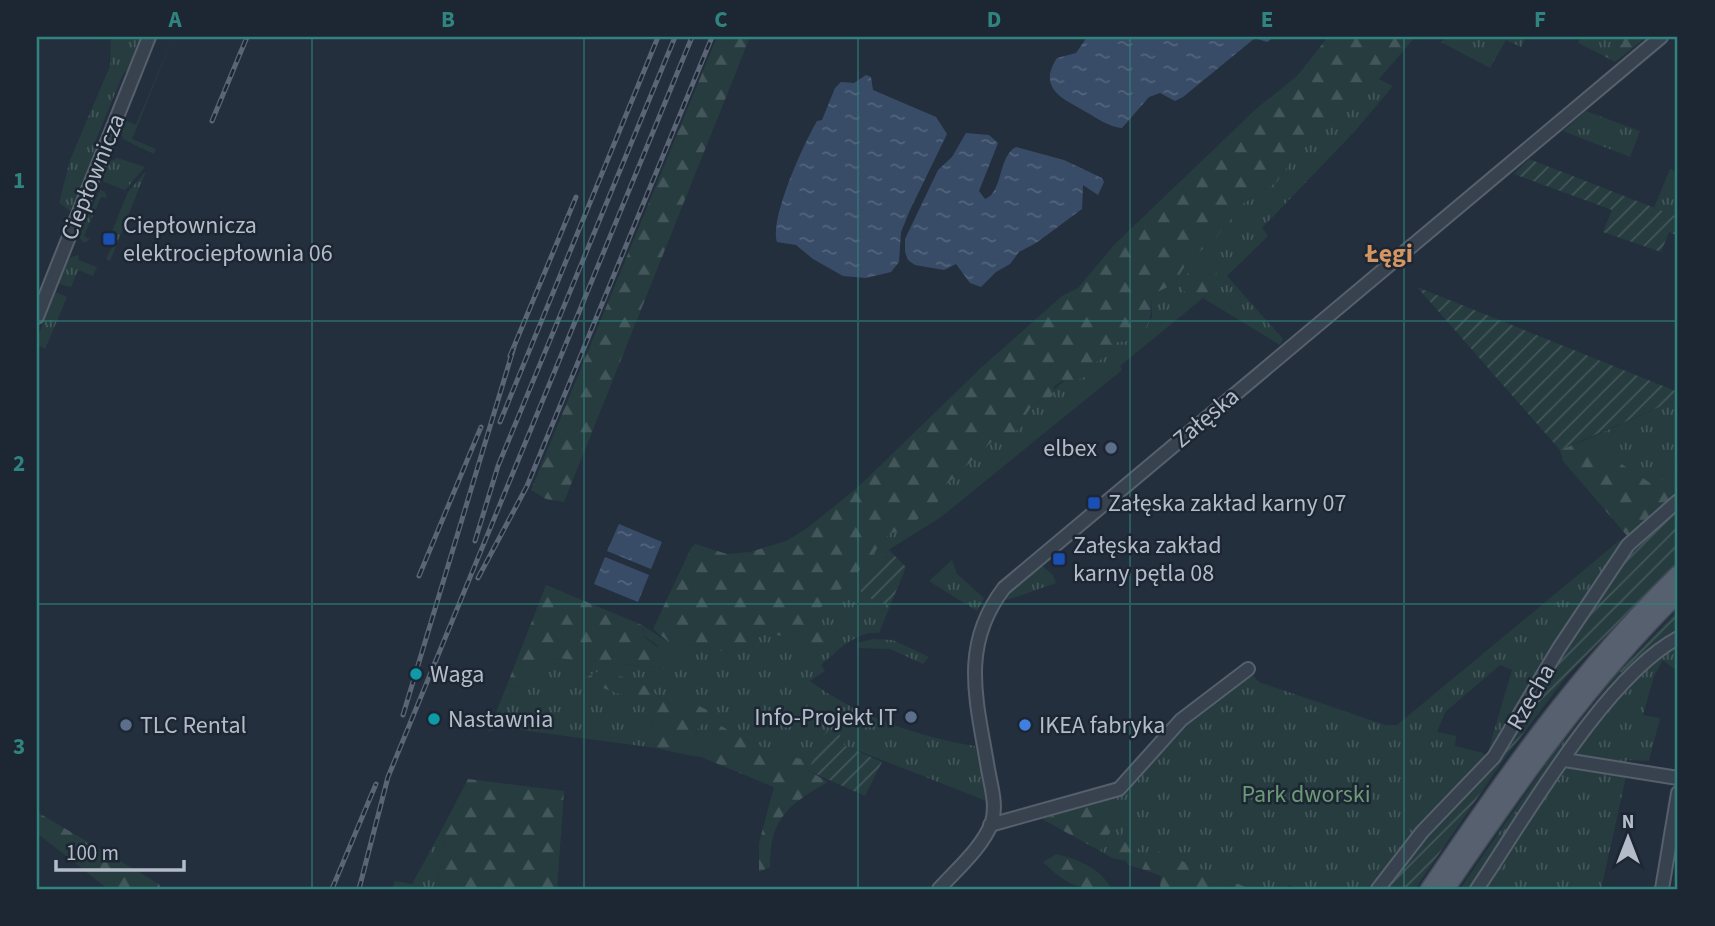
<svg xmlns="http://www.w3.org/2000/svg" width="1715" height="926" font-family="'Source Sans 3',sans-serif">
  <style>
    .grass { fill: url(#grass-tufts) }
    .forest { fill: url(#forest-firs) }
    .garden { fill: url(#garden-furrows) }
    .water { fill: url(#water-ripples) }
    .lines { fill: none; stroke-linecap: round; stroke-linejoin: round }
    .minor-casing { stroke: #565f6c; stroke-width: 16 }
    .major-casing { stroke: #414a57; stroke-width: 19 }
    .minor { stroke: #38414e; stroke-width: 12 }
    .major { stroke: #56606e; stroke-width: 16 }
    .rail-casing { stroke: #5a6575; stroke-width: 5 }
    .rail { stroke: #1d2633; stroke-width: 2.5; stroke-dasharray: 8; stroke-linecap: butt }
    .grid { fill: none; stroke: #308480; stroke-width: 2; stroke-opacity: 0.55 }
    .transit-dot { fill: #1a4fb4; stroke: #1d2633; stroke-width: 2.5 }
    .service-dot { fill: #5c6f8a; stroke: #1d2633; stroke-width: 2.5 }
    .culture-dot { fill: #0f9aa8; stroke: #1d2633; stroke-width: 2.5 }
    .shop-dot { fill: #3f7fe0; stroke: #1d2633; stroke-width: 2.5 }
    .labels { text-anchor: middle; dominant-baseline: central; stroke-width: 5; stroke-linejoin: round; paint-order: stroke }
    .street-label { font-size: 24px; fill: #b4bcc9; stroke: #1d2633 }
    .poi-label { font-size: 24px; fill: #b4bcc9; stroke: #1d2633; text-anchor: start }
    .park-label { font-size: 24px; fill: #6b9a76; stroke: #1d2633 }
    .neighbourhood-label { font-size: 26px; font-weight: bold; fill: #d59563; stroke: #1d2633 }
    .neatline { fill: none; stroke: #308480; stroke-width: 2.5 }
    .grid-label { font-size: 23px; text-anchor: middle; font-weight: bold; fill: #308480 }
  </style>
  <defs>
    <pattern id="grass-tufts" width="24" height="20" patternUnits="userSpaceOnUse" patternTransform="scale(1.75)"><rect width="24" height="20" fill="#263c3f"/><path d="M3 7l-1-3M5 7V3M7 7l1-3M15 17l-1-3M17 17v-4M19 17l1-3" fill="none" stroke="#435659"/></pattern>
    <pattern id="forest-firs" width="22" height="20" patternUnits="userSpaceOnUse" patternTransform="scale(1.75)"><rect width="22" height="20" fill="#263c3f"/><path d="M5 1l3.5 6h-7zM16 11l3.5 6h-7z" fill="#435659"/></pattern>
    <pattern id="garden-furrows" width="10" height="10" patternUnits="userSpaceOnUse" patternTransform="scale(1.75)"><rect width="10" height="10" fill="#263c3f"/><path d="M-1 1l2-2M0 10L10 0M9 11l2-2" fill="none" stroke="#435659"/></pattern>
    <pattern id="water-ripples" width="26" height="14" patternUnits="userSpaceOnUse" patternTransform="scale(1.75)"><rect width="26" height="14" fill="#394c67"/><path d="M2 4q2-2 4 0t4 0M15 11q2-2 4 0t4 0" fill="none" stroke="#53647b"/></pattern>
  </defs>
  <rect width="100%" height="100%" fill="#242f3e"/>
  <g class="grass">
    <path d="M111 37H145L134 63 123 74 93 147 98 150 73 213 59 203 70 160 110 66Z"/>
    <path d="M173 37 132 139 156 149 154 154 123 139 119 125 133 90 136 92 124 120 136 125Z"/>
    <path d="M1446 37H1526L1521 47 1506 40 1490 68 1441 42Z"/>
    <path d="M1580 37H1625L1622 44 1604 56 1578 43Z"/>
    <path d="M1367 79H1379L1393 86 1355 131 1262 228 1268 236 1227 276 1283 339 1280 345 1203 298 1217 285 1183 290 1198 302 1120 366 1122 370 941 517 882 554 873 600 890 606 879 633C856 631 837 651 821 665L825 671 810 681C853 714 921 738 975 746L989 802 844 745 816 749 809 771 802 759 773 753 721 726 701 757 687 755 697 730 711 713 665 702 639 681 622 693 655 707 652 722 656 748 498 727 488 732 507 685 519 688 540 661 555 658 666 668 657 645 643 635 642 625 671 644 685 647 702 644 727 653 755 646 751 636C778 627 804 649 831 646L838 630 802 625 853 578 890 533 903 532 942 498 945 486 1000 434 1015 433 1032 405 1042 399 1045 403C1063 371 1096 371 1116 342L1127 341 1152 318 1151 295 1176 283C1181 268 1197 249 1212 245L1224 226 1240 211V205L1277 182 1295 155 1314 139Z"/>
    <path d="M1586 111 1640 131 1630 157 1563 131Z"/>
    <path d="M117 158 145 167 125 190 104 182 100 174 104 165Z"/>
    <path d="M1670 169 1678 173V217L1654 208Z"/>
    <path d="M146 171 110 261 106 259 116 239 110 236 128 192Z"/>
    <path d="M100 190 105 192 107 198 101 197 84 236 90 240 83 243 79 236Z"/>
    <path d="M79 255 78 260 97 267 93 276 78 270 71 287 59 284 68 258Z"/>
    <path d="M55 292 67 297 45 349 38 345 37 340Z"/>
    <path d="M1678 399V468L1655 486 1585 440Z"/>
    <path d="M1620 540 1624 544 1493 748H1489L1512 670 1500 665 1445 712 1437 732 1456 736 1455 746 1483 753 1486 758 1374 889H1298L1289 885 1287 889H1252L1152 850 1142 869 1128 865 1126 861 1140 846 1127 826 1112 858 1100 851 1112 829 1116 809 1101 801 1098 792 1126 774 1246 668 1259 682 1385 725H1397Z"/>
    <path d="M952 560 957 574 984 598 977 611 929 581Z"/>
    <path d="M1040 564 1053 575 1056 583 1007 600 1004 597Z"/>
    <path d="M873 639 893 640 929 657 923 664 890 649 857 648V643Z"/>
    <path d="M1678 642V672L1663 660 1654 676 1643 715 1660 718 1649 761 1627 760 1623 766 1576 756 1586 736 1649 662Z"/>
    <path d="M1619 671 1626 677 1473 889H1460L1549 760Z"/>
    <path d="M1568 766 1626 777 1601 889H1482Z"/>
    <path d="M440 833 445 839 437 889H392L395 881 412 884Z"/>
  </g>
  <g class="forest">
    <path d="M717 37H750L564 502 546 499 531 490Z"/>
    <path d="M1328 37H1415L1379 79 1367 80 1314 139 1295 155 1277 182 1241 205 1240 211 1224 226 1212 245C1197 249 1181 268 1176 283L1151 295C1152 323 1148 339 1116 342L1106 357 1090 365 1087 376 1067 385 1063 380 1054 386 1053 395 1045 403 1042 399 1032 405 1015 433 1000 434 945 486 942 498 903 532 890 533 853 578 803 624 838 630 831 646C804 649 778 627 752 636L755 646 727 653 702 644 685 647 671 644 653 629 691 548 695 544 727 554 750 552 786 541 806 529 857 488 982 367 1062 296 1078 288 1115 244 1256 109 1297 76Z"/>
    <path d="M1625 37 1645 38 1615 62 1604 56 1622 44Z"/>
    <path d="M1205 259 1216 266 1217 285 1198 302 1183 290 1184 277Z"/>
    <path d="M1585 440 1655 486 1678 468V494L1629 538 1563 461 1560 450Z"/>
    <path d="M546 585 642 625 643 636 670 657 667 668 555 658 540 661 519 688 507 685Z"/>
    <path d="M599 671 639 681 665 702 679 697 712 712 697 730 687 755 656 748 652 722 655 707 581 680Z"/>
    <path d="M721 726 773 753 802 759 809 771 828 782C789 804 769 819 770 867L759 872V843L774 787 701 757Z"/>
    <path d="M468 779 564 791 557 889H437L445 839 440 833Z"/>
    <path d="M1101 801 1117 808 1112 829 1100 851 1042 819Z"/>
    <path d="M37 812 159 884 161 889H108L37 833Z"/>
    <path d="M1126 825 1141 846 1126 861 1112 858Z"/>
    <path d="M1152 849 1246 887 1252 889H1160L1161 876 1142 869Z"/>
    <path d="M1057 854C1078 860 1101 868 1111 889 1077 889 1068 886 1043 862Z"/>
  </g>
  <g class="garden">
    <path d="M1529 159 1678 217V236L1669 232 1661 252 1603 232 1612 210 1514 174Z"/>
    <path d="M1417 287 1678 392V399L1560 450Z"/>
    <path d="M1678 508V561L1566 677 1504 759 1415 889H1384C1424 833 1479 789 1517 731 1556 674 1582 607 1627 554 1641 537 1662 523 1678 508Z"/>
    <path d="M889 550 906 567 890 606 873 600 856 588 882 554Z"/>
    <path d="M1678 610V633L1655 646 1626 677 1619 671Z"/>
    <path d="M827 730 846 738 844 745 882 762 865 796 809 771 816 749Z"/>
  </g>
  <g class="water">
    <path d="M1087 37H1274L1267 42 1255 38 1183 97 1175 101 1160 93 1149 97 1122 128C1109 127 1097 118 1086 112 1066 100 1036 90 1057 58L1076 53Z"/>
    <path d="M866 75 871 77 873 90 936 117 947 134 910 210 901 232 899 262 891 272 866 278 843 276 813 259 796 245 777 242C769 219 804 143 817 121L822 120 835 88 841 82 854 83Z"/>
    <path d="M966 133 989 135 998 143 979 191 985 199C1003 193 998 156 1016 147L1064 160 1102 178 1104 182 1098 195 1083 185 1082 209 1036 243 1019 252 1010 264 996 272 981 287 970 283 956 264 944 270 915 265 908 260 905 252V239L938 170 952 157Z"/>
    <path d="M619 524 662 542 651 569 607 551Z"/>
    <path d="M605 557 649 575 638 602 594 584Z"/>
  </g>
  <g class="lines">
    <defs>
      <g id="minor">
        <path d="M37 317 149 37"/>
        <path d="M1565 760 1678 778"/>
        <path d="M990 825 1119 789 1181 720 1248 669"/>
        <path d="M939 889C956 870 983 847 992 822 997 805 991 786 988 769 977 702 959 647 1004 588L1661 37"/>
        <path d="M1378 889 1422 832 1494 757 1559 648 1628 545 1678 501"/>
        <path d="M1477 889C1525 818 1605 677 1678 638"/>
        <path d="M1662 889 1678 793"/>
      </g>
      <g id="major">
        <path d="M1429 889C1507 774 1578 672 1678 574"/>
        <path d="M1446 889C1517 785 1588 683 1678 594"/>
      </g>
    </defs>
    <use href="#minor" class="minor-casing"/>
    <use href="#major" class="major-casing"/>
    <use href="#minor" class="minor"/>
    <use href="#major" class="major"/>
    <defs>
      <g id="rail">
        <path d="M212 121 247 37"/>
        <path d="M510 356 576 197"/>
        <path d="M500 422 658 37"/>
        <path d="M475 541 498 466 675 37"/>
        <path d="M419 576 481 427"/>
        <path d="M478 578 527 486 712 37"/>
        <path d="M403 715 514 347"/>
        <path d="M332 889 376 784"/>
        <path d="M359 889 388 777 692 37"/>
      </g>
    </defs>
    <use href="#rail" class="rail-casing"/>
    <use href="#rail" class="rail"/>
  </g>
  <path class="grid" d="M312 37V889M584 37V889M858 37V889M1130 37V889M1404 37V889M37 321H1678M37 604H1678"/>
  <g class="transit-dot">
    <rect x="102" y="232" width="14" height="14" rx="3.5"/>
    <rect x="1087" y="496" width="14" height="14" rx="3.5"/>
    <rect x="1052" y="552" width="14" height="14" rx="3.5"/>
  </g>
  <g class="service-dot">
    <circle cx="1111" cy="448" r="7"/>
    <circle cx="911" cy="717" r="7"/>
    <circle cx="126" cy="725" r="7"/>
  </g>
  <g class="culture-dot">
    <circle cx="416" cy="674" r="7"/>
    <circle cx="434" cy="719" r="7"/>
  </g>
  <circle class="shop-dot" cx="1025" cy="725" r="7"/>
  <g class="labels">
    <g class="street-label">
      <text transform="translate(93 177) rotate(-68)">Ciepłownicza</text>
      <text transform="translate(1206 418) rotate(-40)">Załęska</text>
      <text transform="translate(1531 697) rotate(-60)">Rzecha</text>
    </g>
    <g class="poi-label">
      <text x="123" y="225">Ciepłownicza<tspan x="123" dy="28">elektrociepłownia 06</tspan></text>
      <text x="1097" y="448" text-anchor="end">elbex</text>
      <text x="1108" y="503">Załęska zakład karny 07</text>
      <text x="1073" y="545">Załęska zakład<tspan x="1073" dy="28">karny pętla 08</tspan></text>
      <text x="430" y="674">Waga</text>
      <text x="897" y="717" text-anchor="end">Info-Projekt IT</text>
      <text x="448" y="719">Nastawnia</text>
      <text x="140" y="725">TLC Rental</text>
      <text x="1039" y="725">IKEA fabryka</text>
    </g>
    <g class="park-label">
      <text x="1306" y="794">Park dworski</text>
    </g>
    <g class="neighbourhood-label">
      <text x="1389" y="253">Łęgi</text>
    </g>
  </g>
  <rect width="1715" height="926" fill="none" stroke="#1d2633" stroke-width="77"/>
  <g transform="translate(1628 838)" stroke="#1d2633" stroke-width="5" paint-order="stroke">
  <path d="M0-5L12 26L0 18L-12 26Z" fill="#b4bcc9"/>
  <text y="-10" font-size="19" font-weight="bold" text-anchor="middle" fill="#b4bcc9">N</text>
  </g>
  <path d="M56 860v10h128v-10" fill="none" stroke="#b4bcc9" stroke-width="3.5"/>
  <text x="66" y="860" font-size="21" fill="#b4bcc9" stroke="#1d2633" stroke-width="5" paint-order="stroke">100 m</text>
  <rect x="38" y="38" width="1638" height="850" class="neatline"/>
  <g class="grid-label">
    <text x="175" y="27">A</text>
    <text x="448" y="27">B</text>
    <text x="721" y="27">C</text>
    <text x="994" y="27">D</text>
    <text x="1267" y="27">E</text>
    <text x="1540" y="27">F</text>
    <text x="19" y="188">1</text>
    <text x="19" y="471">2</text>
    <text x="19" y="754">3</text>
  </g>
</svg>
